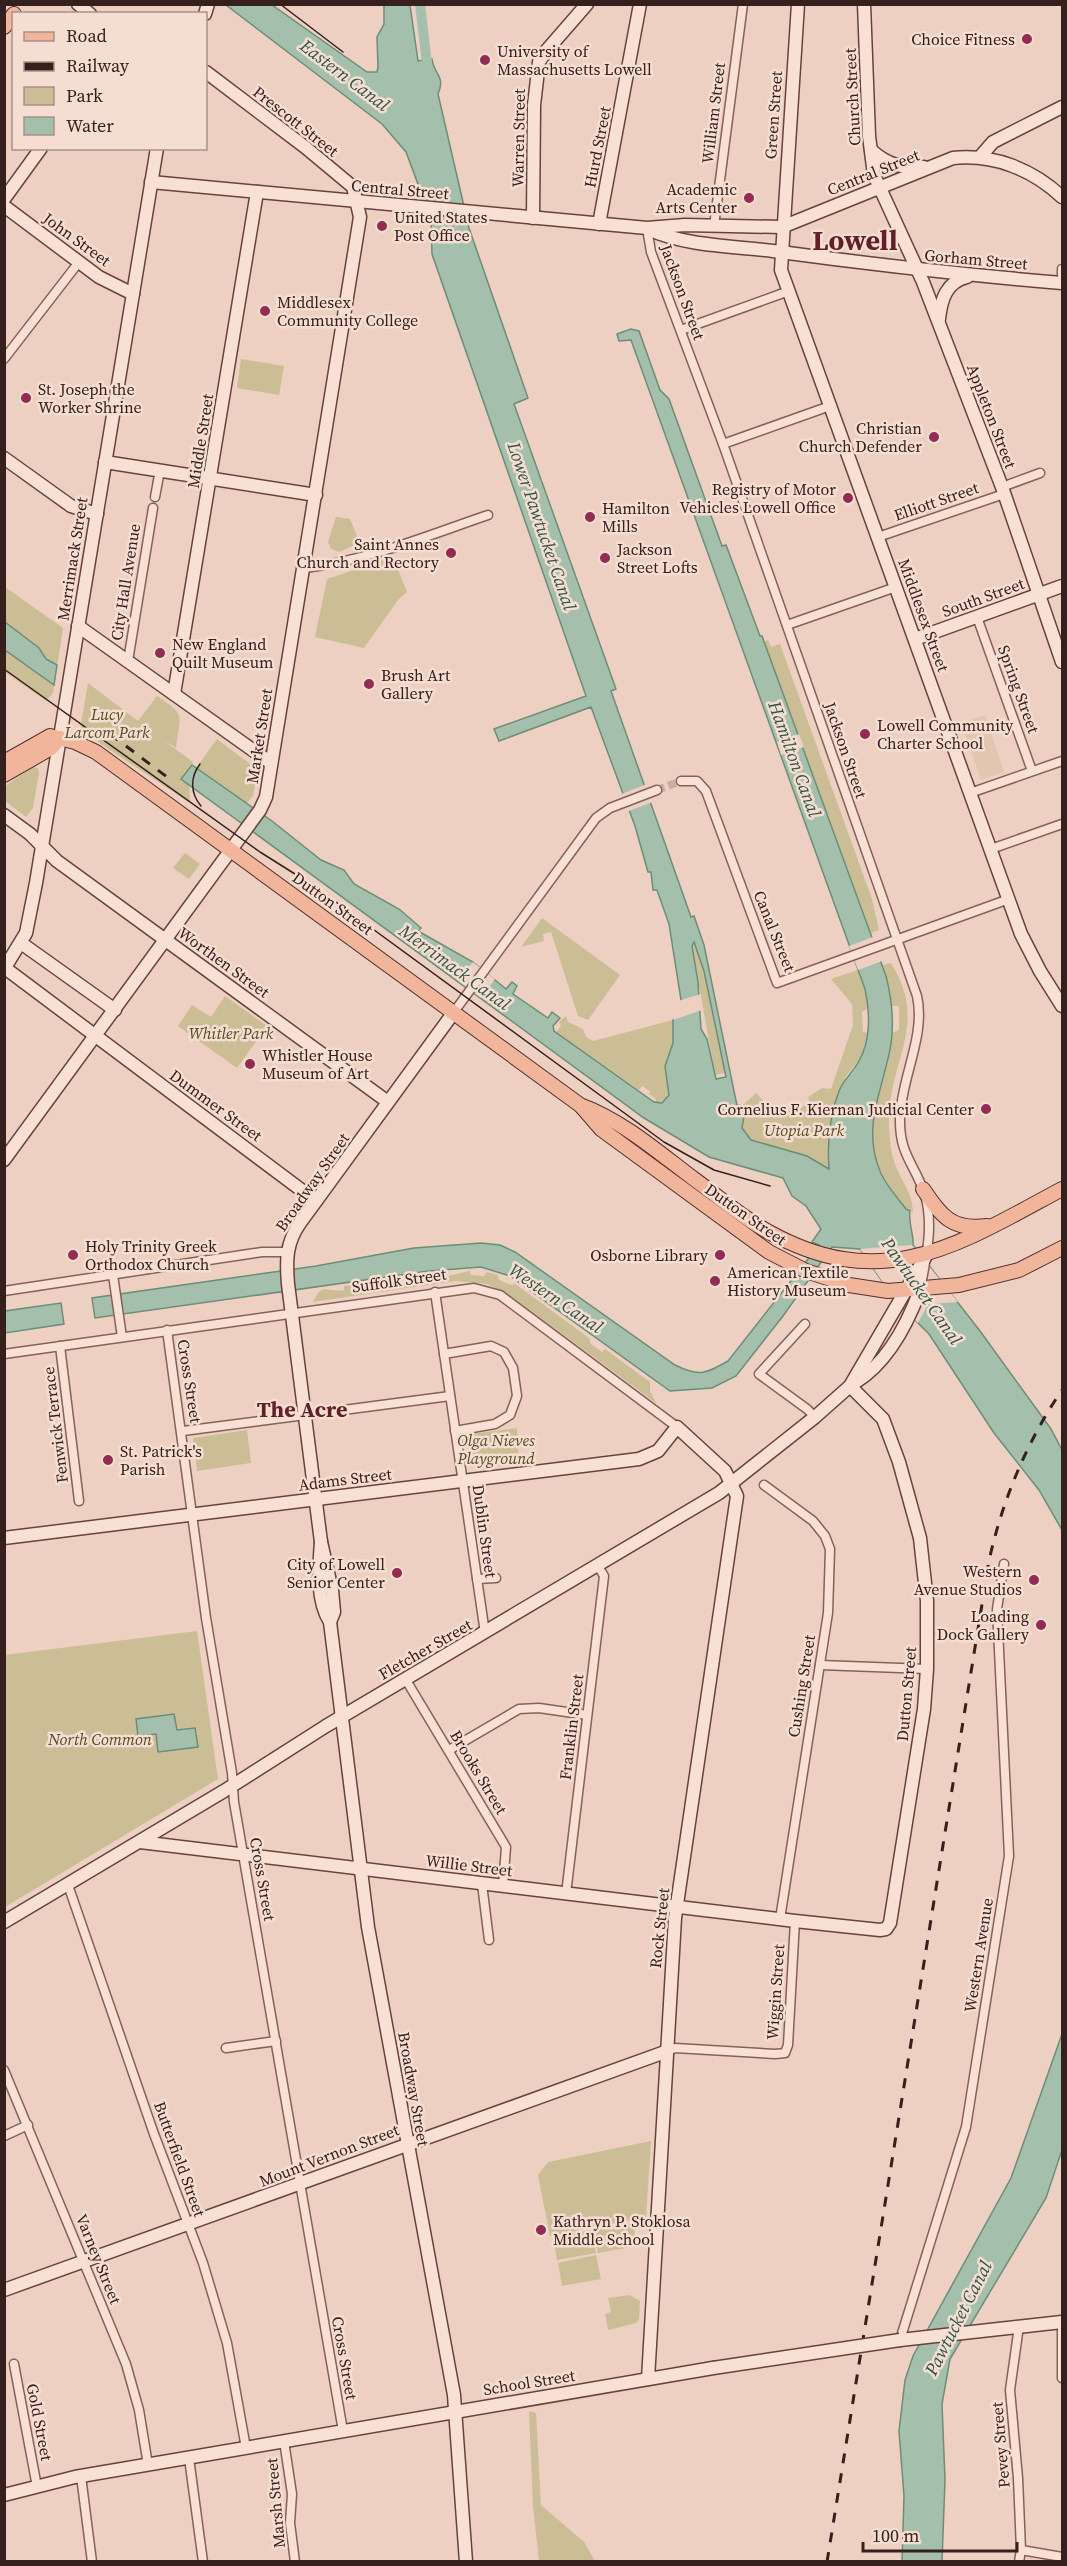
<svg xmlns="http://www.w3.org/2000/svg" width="1067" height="2566" font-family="'Source Serif 4',serif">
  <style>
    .farmland { fill: #e2c7b0 }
    .green { fill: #cbbd96 }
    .water { fill: #a4c0ad; stroke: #6c8d78; stroke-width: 1.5; fill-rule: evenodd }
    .pier { fill: #edd0c2 }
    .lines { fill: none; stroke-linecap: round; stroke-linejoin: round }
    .canal { stroke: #a4c0ad; stroke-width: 10 }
    .street-tunnel { stroke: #c8ada1; stroke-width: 8; stroke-dasharray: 8 4; stroke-linecap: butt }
    .street-casing { stroke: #86615a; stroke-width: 11 }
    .secondary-casing { stroke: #68423d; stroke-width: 15 }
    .primary-casing { stroke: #54312e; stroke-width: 16 }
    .street { stroke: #f8e0d5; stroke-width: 8 }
    .secondary { stroke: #f8e0d5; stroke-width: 12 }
    .primary { stroke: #f0b59a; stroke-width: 14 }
    .tram { stroke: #36201e; stroke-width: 1.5 }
    .rail { stroke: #36201e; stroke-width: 3; stroke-dasharray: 10 10; stroke-linecap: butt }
    .secondary-bridge-casing { stroke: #68423d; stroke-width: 15; stroke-linecap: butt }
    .secondary-bridge { stroke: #f8e0d5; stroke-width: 12 }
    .poi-dot { fill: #942b53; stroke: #f5ddd1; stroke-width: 2 }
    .labels { text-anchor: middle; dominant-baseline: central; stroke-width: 5; stroke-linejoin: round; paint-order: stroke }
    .poi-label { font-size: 16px; fill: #36201e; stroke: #f5ddd1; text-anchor: start }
    .street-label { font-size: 16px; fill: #36201e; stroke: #f5ddd1 }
    .park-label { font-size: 16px; font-style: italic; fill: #524d25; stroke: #f5ddd1 }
    .water-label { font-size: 18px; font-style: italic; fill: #2d5644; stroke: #f5ddd1 }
    .district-label { font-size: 22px; font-weight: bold; fill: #621e29; stroke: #f5ddd1 }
    .town-label { font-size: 28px; font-weight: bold; fill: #621e29; stroke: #f5ddd1 }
  </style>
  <rect width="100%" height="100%" fill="#edd0c2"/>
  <path class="farmland" d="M985 715 1004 772 981 780 961 723Z"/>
  <g class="green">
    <path d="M241 359 284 366 279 395 237 388Z"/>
    <path d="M336 517 350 519 360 543 339 552 331 549 328 542Z"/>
    <path d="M393 557 407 592 398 600 364 648 315 637 327 579Z"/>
    <path d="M5 587 63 628 53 693 46 701 5 672Z"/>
    <path d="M768 640 771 647 780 644 872 899 879 930 871 933 764 642Z"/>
    <path d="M88 683 138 721 157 696C187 716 180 713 176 748L162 739 193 762 189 771 190 803 80 730Z"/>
    <path d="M217 739 258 770 253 796 246 804 196 768Z"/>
    <path d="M33 767 38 768 39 773 33 808 26 817 5 801V786Z"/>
    <path d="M185 853 200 864 189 879 173 868Z"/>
    <path d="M542 918 620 975 588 1020 578 1016 551 932 543 934 544 941 521 947Z"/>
    <path d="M694 942 702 961 725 1073 715 1075 692 946Z"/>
    <path d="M891 963C930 1026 888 1059 889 1124 889 1138 891 1156 897 1169 904 1185 912 1193 913 1212 903 1208 898 1198 892 1189 849 1129 889 1093 891 1033L899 1030V1006H891L890 990 883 965Z"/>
    <path d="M858 970 865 989 868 1008 862 1012 863 1032 868 1033 860 1059 846 1076 833 1108 828 1140 829 1169 807 1156 751 1140 742 1128 744 1116 742 1106 756 1093 777 1115 810 1104 808 1097 822 1088 831 1089 853 1025 852 1004 831 979Z"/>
    <path d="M225 996 267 1026 237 1068 178 1026 192 1005 211 1017Z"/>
    <path d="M566 1016 568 1022 583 1029 586 1037 593 1041 673 1020V1043L665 1066 670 1088 669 1095 665 1101 655 1103 656 1099 649 1094 650 1091 642 1086 639 1090 556 1032 561 1026 559 1022Z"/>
    <path d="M470 1271 471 1275 484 1276 487 1272 498 1275 499 1280 512 1285 514 1283 589 1338 591 1344 602 1352 605 1349 650 1382V1391L656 1403 511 1296 487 1284 455 1281 313 1302C323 1281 326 1293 344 1290V1286L394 1280 395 1284 404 1283V1279L442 1274 444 1277Z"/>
    <path d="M517 1428 519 1463 483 1468 471 1463 465 1435Z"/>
    <path d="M247 1430 251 1463 197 1471 193 1438Z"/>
    <path d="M197 1631 218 1779 5 1907 4 1655Z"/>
    <path d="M651 2141 646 2217 550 2236 538 2175 548 2162Z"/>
    <path d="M633 2223 637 2246 598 2253 594 2230Z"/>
    <path d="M591 2230 596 2253 557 2260 553 2237Z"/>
    <path d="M596 2255 601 2279 562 2286 558 2263Z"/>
    <path d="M630 2295 640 2301 639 2320 636 2323 608 2330 605 2314 611 2312 608 2298Z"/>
    <path d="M529 2411 536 2413 541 2505 584 2542 595 2561H539L533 2507Z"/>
  </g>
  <g class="water">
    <path d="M226 5H272L367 72H377L378 67 377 37 384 24V5H410L418 61 432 59C434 75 446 76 438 94L469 228 528 398 514 404 616 689 611 691 691 917 694 916 704 945 735 1096 737 1105 743 1106 744 1116 742 1128 751 1140 807 1156 829 1169C827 1142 829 1117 839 1091 844 1079 853 1072 859 1061 871 1040 870 1011 865 989L631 340 619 341 617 334 631 329 639 331 660 390 669 399 722 546 726 545 760 636H762L886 976C892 999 894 1021 891 1044 884 1087 861 1126 880 1171 885 1184 897 1197 906 1209L910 1211C908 1224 914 1234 913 1245L980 1331 1051 1429 1062 1450V1530L1039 1490 994 1433 929 1334 895 1300 860 1249 832 1247 783 1316 736 1376 712 1388 670 1391 510 1276 481 1267 429 1271 95 1318 92 1298 316 1266 414 1248 481 1243 500 1245 515 1252 675 1365C699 1377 706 1374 728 1361L819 1245 812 1242 821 1229 806 1206 792 1196 783 1178 709 1157 644 1118 181 779 192 765 272 821 321 860 344 870 354 884 399 909 421 928 418 931 473 962 506 989 512 982 517 986 513 994 548 1018 552 1012 560 1018 553 1026 554 1031 654 1102 662 1103 669 1095 665 1066 673 1043V1020L678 1013 681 1000 669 924 657 890H653L651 872H648L635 826 591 707 499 741 494 729 586 696 432 254 431 219 406 152 382 124ZM694 942 704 971 726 1077 716 1079 707 1039 701 1029 698 982 692 946Z"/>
    <path d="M5 622 39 648 46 659 57 665 54 685 5 650Z"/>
    <path d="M61 1303 64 1324 5 1333V1311Z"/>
    <path d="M174 1714 177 1730 195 1728 198 1747 158 1752 156 1734 138 1736 136 1719Z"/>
    <path d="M1062 2034V2150L1046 2198 950 2359 942 2404 945 2480 942 2561 902 2562 904 2496 899 2431 905 2380 913 2356 1011 2178Z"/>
  </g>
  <g class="pier">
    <path d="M799 734 804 747 781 755 777 742Z"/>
    <path d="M647 784 653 802 626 812 619 795Z"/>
    <path d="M873 937 882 961 858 970 849 946Z"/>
    <path d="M473 962 495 979 481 998 458 981Z"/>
    <path d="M701 994 702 1010 673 1020 678 1001Z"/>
    <path d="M912 1245 958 1302 928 1304 918 1323 895 1300 860 1249Z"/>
  </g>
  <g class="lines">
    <path class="canal" d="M420 4 427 64 424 71"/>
    <path class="street-tunnel" d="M657 790 681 781"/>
    <defs>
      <g id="street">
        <path d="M714 226 743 4"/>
        <path d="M647 228 651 252 723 444 917 996C926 1036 901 1078 900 1118 899 1155 915 1164 925 1195 934 1226 926 1258 920 1290"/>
        <path d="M1062 283V269"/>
        <path d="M681 330 789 291"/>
        <path d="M4 359 79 262"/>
        <path d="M723 444 830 406"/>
        <path d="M1002 487 1040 473"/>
        <path d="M155 497 160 470"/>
        <path d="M878 537 1004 494"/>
        <path d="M304 568C367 561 429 535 488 515"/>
        <path d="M977 617 1032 771"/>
        <path d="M787 625 896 587"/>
        <path d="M128 661 153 508"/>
        <path d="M681 781H697L706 791 777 983 1009 899"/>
        <path d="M970 793 1062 761"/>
        <path d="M991 849 1062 824"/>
        <path d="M454 1012 596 818 610 808 657 790"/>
        <path d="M113 1275 122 1337"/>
        <path d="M4 1291 262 1252H286"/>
        <path d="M435 1292 485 1633"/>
        <path d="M805 1324 759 1374 807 1409 815 1417"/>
        <path d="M167 1330 206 1618 232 1773 234 1802 343 2431"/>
        <path d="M60 1346 79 1501"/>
        <path d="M4 1354 474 1288 500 1295 677 1427"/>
        <path d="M444 1354 491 1346 504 1352 513 1368 517 1396 510 1415 495 1424 455 1431"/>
        <path d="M183 1431 450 1396"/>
        <path d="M764 1485 813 1521 825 1536 830 1549 828 1613 780 1919"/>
        <path d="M477 1579 496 1578"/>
        <path d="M820 1665 927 1669"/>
        <path d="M406 1680 506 1847 503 1886"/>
        <path d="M449 1750 519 1709 539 1708 587 1715"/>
        <path d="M482 1884 489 1940"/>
        <path d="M68 1885 154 2134 203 2263 227 2343 246 2448"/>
        <path d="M566 1894 604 1576 598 1566"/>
        <path d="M226 2048 276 2041"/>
        <path d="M665 2052 675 2048 775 2054 785 2053 788 2045 795 1921"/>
        <path d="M4 2070 126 2364 139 2410 148 2465"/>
        <path d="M4 2136 28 2125"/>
        <path d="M1062 2322V2378"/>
        <path d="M1019 2326 1010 2390 1018 2478 1021 2550 1019 2562"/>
        <path d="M900 2340 966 2127 1009 1856 997 1609 1004 1564"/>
        <path d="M14 2364 37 2487"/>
        <path d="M284 2441 292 2494 290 2523 295 2562"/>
        <path d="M189 2458 203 2562"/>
        <path d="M81 2476 92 2562"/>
        <path d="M1021 2550 1062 2557"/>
      </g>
      <g id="secondary">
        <path d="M78 4 90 14"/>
        <path d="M798 4 781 270 1021 934 1040 971 1062 1006"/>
        <path d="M864 4 869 136 874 175 923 282 1002 487 1062 662"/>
        <path d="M205 14 208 4"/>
        <path d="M871 150C887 165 901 168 924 167"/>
        <path d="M980 157 993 142 1062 107"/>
        <path d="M151 182 647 228 685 225 782 227 953 158C994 154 1032 169 1062 197"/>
        <path d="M4 199 41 148"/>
        <path d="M4 206 99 277 133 294"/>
        <path d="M533 218 534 105 539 62 547 50 587 4"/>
        <path d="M599 224 640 4"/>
        <path d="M648 229C685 246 732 246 773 251 869 264 966 275 1062 283"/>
        <path d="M939 319C941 300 946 282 967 277"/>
        <path d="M4 458 71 506 97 514"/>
        <path d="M105 462 316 495"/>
        <path d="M78 626 271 763"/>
        <path d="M915 639 1062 586"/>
        <path d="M174 694 257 192"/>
        <path d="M4 815 30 834 57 861 388 1102"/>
        <path d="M21 943 115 1010"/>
        <path d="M5 968 316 1201"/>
        <path d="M4 969 26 933 36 883 157 148"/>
        <path d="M4 1160 260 810 266 797 360 217 353 187 305 147 206 72"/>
        <path d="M856 1382C888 1362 907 1325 920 1290"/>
        <path d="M4 1538 639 1459 658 1451 677 1427 725 1471 737 1496 675 1918 648 2379"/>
        <path d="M321 1542C319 1567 316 1600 330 1622L368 1927 454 2395 466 2562"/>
        <path d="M330 1622 334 1612 332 1590 321 1542 288 1284C286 1260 286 1243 300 1223L454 1012"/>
        <path d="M140 1842 795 1921 880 1930 886 1929 890 1923 924 1709 927 1669V1601L920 1538 899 1462 883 1419 850 1386"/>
        <path d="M4 1922 224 1791 326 1726 719 1493 815 1417 850 1386 927 1254"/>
        <path d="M4 2290 665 2052"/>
        <path d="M900 2340 1062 2322"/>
        <path d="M4 2495 75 2477 713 2368"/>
      </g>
      <g id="primary">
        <path d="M4 27 14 14"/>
        <path d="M4 762 50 736 75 742 96 752 580 1105C623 1121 658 1152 694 1179 719 1197 742 1218 769 1232 884 1296 961 1243 1062 1189"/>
        <path d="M4 775 51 748 60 738"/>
        <path d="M581 1106 601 1129 769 1252 806 1271 849 1285 888 1291 959 1285 1019 1270 1062 1248"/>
        <path d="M923 1189C941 1215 951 1231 987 1226"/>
      </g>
    </defs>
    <use href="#street" class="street-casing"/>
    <use href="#secondary" class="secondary-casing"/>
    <use href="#primary" class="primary-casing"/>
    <use href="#street" class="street"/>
    <use href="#secondary" class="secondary"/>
    <use href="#primary" class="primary"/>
    <g class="tram">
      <path d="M280 4 343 52"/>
      <path d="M4 669 260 852 314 886 664 1142 714 1170 770 1186"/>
      <path d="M200 764C190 777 190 793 201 806"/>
    </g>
    <g class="rail">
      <path d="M110 734 167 777"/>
      <path d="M827 2562 989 1561C1002 1501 1027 1441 1062 1390"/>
    </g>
    <defs>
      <path id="secondary-bridge" d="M713 2368 900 2340"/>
    </defs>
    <use href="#secondary-bridge" class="secondary-bridge-casing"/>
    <use href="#secondary-bridge" class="secondary-bridge"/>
  </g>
  <g class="poi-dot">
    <circle cx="1027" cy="39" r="6"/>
    <circle cx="485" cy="60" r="6"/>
    <circle cx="749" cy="198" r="6"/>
    <circle cx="382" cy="226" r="6"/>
    <circle cx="265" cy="311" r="6"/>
    <circle cx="26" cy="398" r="6"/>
    <circle cx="934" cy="437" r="6"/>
    <circle cx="848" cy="498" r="6"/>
    <circle cx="590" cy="517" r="6"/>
    <circle cx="451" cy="553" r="6"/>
    <circle cx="605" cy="558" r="6"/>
    <circle cx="160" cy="653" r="6"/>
    <circle cx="369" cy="684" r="6"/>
    <circle cx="865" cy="734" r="6"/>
    <circle cx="250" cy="1064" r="6"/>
    <circle cx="986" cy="1109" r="6"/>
    <circle cx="73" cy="1255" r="6"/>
    <circle cx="720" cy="1255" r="6"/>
    <circle cx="715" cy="1281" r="6"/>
    <circle cx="108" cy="1460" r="6"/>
    <circle cx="397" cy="1573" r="6"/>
    <circle cx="1034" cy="1580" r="6"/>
    <circle cx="1041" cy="1625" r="6"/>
    <circle cx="541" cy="2230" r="6"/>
  </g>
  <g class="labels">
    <g class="poi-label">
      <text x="1015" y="39" text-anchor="end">Choice Fitness</text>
      <text x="497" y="51">University of<tspan x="497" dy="18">Massachusetts Lowell</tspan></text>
      <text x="737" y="189" text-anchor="end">Academic<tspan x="737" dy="18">Arts Center</tspan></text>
      <text x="394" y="217">United States<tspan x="394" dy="18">Post Office</tspan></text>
      <text x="277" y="302">Middlesex<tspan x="277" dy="18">Community College</tspan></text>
      <text x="38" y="389">St. Joseph the<tspan x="38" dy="18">Worker Shrine</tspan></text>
      <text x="922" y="428" text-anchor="end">Christian<tspan x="922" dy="18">Church Defender</tspan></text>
      <text x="836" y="489" text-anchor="end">Registry of Motor<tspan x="836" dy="18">Vehicles Lowell Office</tspan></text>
      <text x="602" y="508">Hamilton<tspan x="602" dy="18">Mills</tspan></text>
      <text x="439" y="544" text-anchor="end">Saint Annes<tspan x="439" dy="18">Church and Rectory</tspan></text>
      <text x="617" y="549">Jackson<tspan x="617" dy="18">Street Lofts</tspan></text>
      <text x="172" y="644">New England<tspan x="172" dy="18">Quilt Museum</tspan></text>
      <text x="381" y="675">Brush Art<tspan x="381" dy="18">Gallery</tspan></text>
      <text x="877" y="725">Lowell Community<tspan x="877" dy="18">Charter School</tspan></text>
      <text x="262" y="1055">Whistler House<tspan x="262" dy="18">Museum of Art</tspan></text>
      <text x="974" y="1109" text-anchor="end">Cornelius F. Kiernan Judicial Center</text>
      <text x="85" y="1246">Holy Trinity Greek<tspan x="85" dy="18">Orthodox Church</tspan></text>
      <text x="708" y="1255" text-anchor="end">Osborne Library</text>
      <text x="727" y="1272">American Textile<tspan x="727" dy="18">History Museum</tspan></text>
      <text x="120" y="1451">St. Patrick's<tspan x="120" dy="18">Parish</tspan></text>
      <text x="385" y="1564" text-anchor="end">City of Lowell<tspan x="385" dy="18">Senior Center</tspan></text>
      <text x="1022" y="1571" text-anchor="end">Western<tspan x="1022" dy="18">Avenue Studios</tspan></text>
      <text x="1029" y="1616" text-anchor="end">Loading<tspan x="1029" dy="18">Dock Gallery</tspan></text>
      <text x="553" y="2221">Kathryn P. Stoklosa<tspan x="553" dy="18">Middle School</tspan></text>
    </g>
    <g class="street-label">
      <text transform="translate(852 97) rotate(-93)">Church Street</text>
      <text transform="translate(713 113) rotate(-83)">William Street</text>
      <text transform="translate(773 115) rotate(-86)">Green Street</text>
      <text transform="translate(296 121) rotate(38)">Prescott Street</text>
      <text transform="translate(518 138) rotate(-89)">Warren Street</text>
      <text transform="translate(597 147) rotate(-79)">Hurd Street</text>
      <text transform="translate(873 172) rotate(-22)">Central Street</text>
      <text transform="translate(400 189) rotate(5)">Central Street</text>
      <text transform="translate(77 239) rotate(36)">John Street</text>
      <text transform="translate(976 259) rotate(5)">Gorham Street</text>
      <text transform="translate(683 292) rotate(70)">Jackson Street</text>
      <text transform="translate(992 416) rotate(69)">Appleton Street</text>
      <text transform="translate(200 441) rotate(-81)">Middle Street</text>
      <text transform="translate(936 501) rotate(-19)">Elliott Street</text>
      <text transform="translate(72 559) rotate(-81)">Merrimack Street</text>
      <text transform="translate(125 582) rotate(-81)">City Hall Avenue</text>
      <text transform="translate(983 597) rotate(-20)">South Street</text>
      <text transform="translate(924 615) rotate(70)">Middlesex Street</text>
      <text transform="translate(1019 689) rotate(70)">Spring Street</text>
      <text transform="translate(259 736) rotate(-81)">Market Street</text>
      <text transform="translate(846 750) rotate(71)">Jackson Street</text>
      <text transform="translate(333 903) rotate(36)">Dutton Street</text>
      <text transform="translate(775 931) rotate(68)">Canal Street</text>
      <text transform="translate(224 962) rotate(36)">Worthen Street</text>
      <text transform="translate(216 1105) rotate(36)">Dummer Street</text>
      <text transform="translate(312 1182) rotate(-55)">Broadway Street</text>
      <text transform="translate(746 1214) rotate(35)">Dutton Street</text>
      <text transform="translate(399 1280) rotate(-8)">Suffolk Street</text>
      <text transform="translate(190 1381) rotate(81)">Cross Street</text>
      <text transform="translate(55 1425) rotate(-97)">Fenwick Terrace</text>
      <text transform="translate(345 1479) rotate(-7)">Adams Street</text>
      <text transform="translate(485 1531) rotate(82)">Dublin Street</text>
      <text transform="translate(425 1649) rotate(-30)">Fletcher Street</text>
      <text transform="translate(801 1686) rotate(-81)">Cushing Street</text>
      <text transform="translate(906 1694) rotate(-85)">Dutton Street</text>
      <text transform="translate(571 1727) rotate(-83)">Franklin Street</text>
      <text transform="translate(479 1772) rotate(59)">Brooks Street</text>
      <text transform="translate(469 1865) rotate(7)">Willie Street</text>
      <text transform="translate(263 1879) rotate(80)">Cross Street</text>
      <text transform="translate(659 1928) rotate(-84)">Rock Street</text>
      <text transform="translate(978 1955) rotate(-81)">Western Avenue</text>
      <text transform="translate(775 1992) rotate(-86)">Wiggin Street</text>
      <text transform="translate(414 2089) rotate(80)">Broadway Street</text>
      <text transform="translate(329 2155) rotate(-21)">Mount Vernon Street</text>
      <text transform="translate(180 2159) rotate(70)">Butterfield Street</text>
      <text transform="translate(99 2259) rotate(68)">Varney Street</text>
      <text transform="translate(345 2358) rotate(80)">Cross Street</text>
      <text transform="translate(529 2382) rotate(-9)">School Street</text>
      <text transform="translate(40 2422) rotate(79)">Gold Street</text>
      <text transform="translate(1000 2445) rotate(-95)">Pevey Street</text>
      <text transform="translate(275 2503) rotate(-95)">Marsh Street</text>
    </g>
    <g class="park-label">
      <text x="107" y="714">Lucy<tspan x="107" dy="18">Larcom Park</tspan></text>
      <text x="231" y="1033">Whitler Park</text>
      <text x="804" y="1130">Utopia Park</text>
      <text x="496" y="1440">Olga Nieves<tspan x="496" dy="18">Playground</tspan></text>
      <text x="100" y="1739">North Common</text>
    </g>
    <g class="water-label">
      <text transform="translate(345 75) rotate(37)">Eastern Canal</text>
      <text transform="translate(542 526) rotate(71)">Lower Pawtucket Canal</text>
      <text transform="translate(795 759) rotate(70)">Hamilton Canal</text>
      <text transform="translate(455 967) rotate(36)">Merrimack Canal</text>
      <text transform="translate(922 1291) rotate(55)">Pawtucket Canal</text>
      <text transform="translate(556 1298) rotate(34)">Western Canal</text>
      <text transform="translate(958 2318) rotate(-63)">Pawtucket Canal</text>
    </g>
    <g class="district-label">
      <text x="302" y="1409">The Acre</text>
    </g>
    <g class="town-label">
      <text x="855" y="240">Lowell</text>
    </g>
  </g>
  <rect width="1067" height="2566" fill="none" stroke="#36201e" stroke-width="12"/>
  <rect x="12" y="12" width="195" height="138" fill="#f5ddd1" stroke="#a99189" stroke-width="1.5"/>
  <rect x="24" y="32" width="30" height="9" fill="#f0b59a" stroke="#a99189" stroke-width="1.5"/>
  <text x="66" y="42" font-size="18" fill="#36201e">Road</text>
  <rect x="24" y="62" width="30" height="9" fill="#36201e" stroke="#a99189" stroke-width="1.5"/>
  <text x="66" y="72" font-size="18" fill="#36201e">Railway</text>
  <rect x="24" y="87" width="30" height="18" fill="#cbbd96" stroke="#a99189" stroke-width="1.5"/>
  <text x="66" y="102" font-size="18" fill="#36201e">Park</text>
  <rect x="24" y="117" width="30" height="18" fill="#a4c0ad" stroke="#a99189" stroke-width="1.5"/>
  <text x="66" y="132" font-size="18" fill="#36201e">Water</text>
  <path d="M863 2542v9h154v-9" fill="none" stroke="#36201e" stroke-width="3"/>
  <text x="872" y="2542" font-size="18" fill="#36201e" stroke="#f5ddd1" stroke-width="4.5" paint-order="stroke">100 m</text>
</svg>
